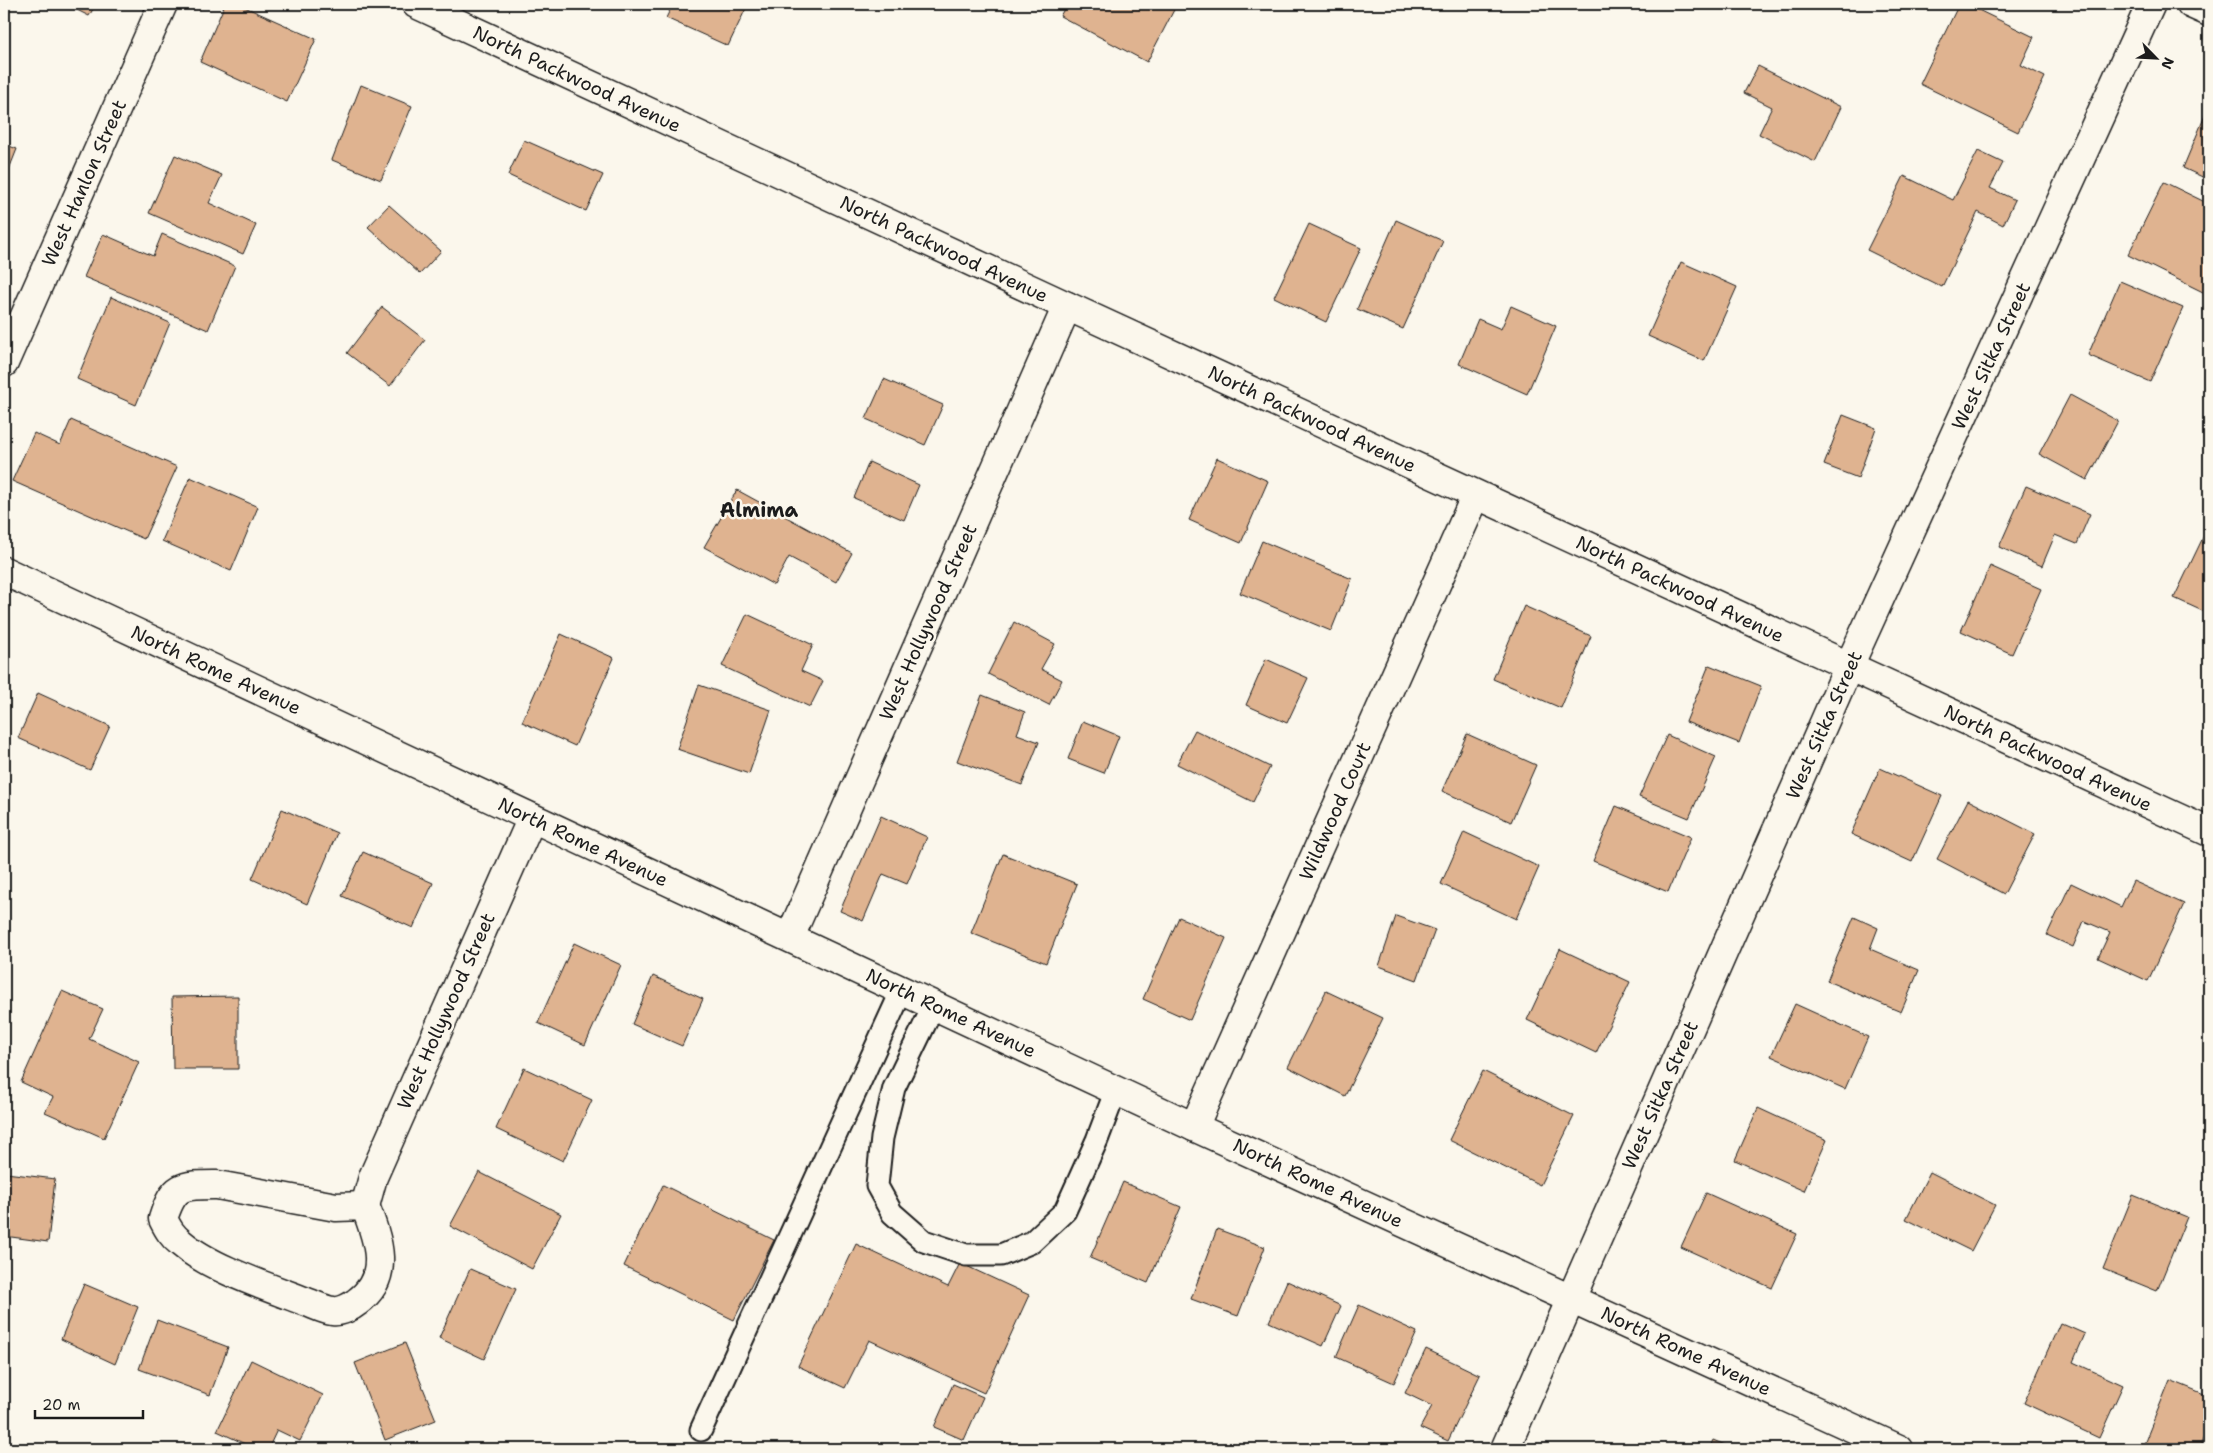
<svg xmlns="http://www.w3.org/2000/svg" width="2213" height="1453" font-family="'Shantell Sans',sans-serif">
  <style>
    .building { fill: #dfb390; stroke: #1c1c1c }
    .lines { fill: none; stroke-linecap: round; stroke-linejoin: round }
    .service-casing { stroke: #1c1c1c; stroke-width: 25 }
    .minor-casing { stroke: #1c1c1c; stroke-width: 31 }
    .tertiary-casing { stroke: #1c1c1c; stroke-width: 31 }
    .service { stroke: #fbf7ec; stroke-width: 21 }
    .minor { stroke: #fbf7ec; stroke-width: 28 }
    .tertiary { stroke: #fbf7ec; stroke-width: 28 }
    .labels { text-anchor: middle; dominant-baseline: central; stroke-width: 5; stroke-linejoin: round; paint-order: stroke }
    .street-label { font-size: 19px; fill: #1c1c1c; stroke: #fbf7ec }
    .neighbourhood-label { font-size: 20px; font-weight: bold; fill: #1c1c1c; stroke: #fbf7ec }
  </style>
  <rect width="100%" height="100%" fill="#fbf7ec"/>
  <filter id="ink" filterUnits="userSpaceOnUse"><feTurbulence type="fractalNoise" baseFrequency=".02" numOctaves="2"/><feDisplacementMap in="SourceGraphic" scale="10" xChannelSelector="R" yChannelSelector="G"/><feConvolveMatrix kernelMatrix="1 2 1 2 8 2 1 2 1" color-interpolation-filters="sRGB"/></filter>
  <g filter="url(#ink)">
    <g class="building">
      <path d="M65 4H96L89 16Z"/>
      <path d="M225 4H238L316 39 287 102 200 62Z"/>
      <path d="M673 4H748L728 46 666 18Z"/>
      <path d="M1067 4H1177L1147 62 1060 16Z"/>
      <path d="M1959 4H1966L2034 37 2021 65 2045 77 2018 132 1920 84Z"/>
      <path d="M1758 66 1841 107 1815 162 1759 134 1772 107 1744 93Z"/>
      <path d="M361 85 412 106 381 180 332 160Z"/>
      <path d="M2209 106V180L2183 168Z"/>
      <path d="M524 140 603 175 586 211 508 175Z"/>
      <path d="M4 144 17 149 4 182Z"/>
      <path d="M1978 151 2003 163 1990 188 2015 200 2003 225 1978 212 1942 287 1867 250 1904 176 1953 200Z"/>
      <path d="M175 155 222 175 209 203 256 225 243 254 149 213Z"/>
      <path d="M2164 182 2209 204V295L2128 255Z"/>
      <path d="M389 205 441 251 420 274 368 227Z"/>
      <path d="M1396 220 1443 241 1403 329 1357 309Z"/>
      <path d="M1309 224 1361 248 1326 322 1274 297Z"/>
      <path d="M103 234 153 256 162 234 235 266 208 330 84 277Z"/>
      <path d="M1681 262 1737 287 1704 361 1648 336Z"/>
      <path d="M2120 281 2183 308 2150 382 2088 355Z"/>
      <path d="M111 297 170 323 136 405 77 379Z"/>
      <path d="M1511 306 1556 326 1527 394 1459 364 1478 319 1501 329Z"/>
      <path d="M382 307 425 340 390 386 347 353Z"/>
      <path d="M884 379 943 405 925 445 866 419Z"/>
      <path d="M2070 395 2118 421 2087 480 2039 454Z"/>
      <path d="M1843 415 1876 428 1858 478 1824 465Z"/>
      <path d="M71 420 177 467 144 539 12 481 34 433 60 445Z"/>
      <path d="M1217 458 1268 481 1241 543 1189 520Z"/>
      <path d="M869 462 919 485 904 520 854 498Z"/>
      <path d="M190 477 258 507 231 571 162 541Z"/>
      <path d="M2026 486 2090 514 2077 544 2055 535 2042 566 1999 547Z"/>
      <path d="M737 490 852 553 836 582 789 557 774 585 704 547Z"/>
      <path d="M2209 525V614L2174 598Z"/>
      <path d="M1262 541 1352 579 1331 631 1240 593Z"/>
      <path d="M1990 566 2041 589 2012 654 1961 631Z"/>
      <path d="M1524 606 1591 636 1561 708 1493 679Z"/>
      <path d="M747 614 813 645 801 671 823 681 810 707 722 666Z"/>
      <path d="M1014 622 1055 644 1041 669 1062 680 1049 705 988 674Z"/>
      <path d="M561 634 614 658 575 746 522 722Z"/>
      <path d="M1266 659 1308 678 1287 723 1246 705Z"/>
      <path d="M1709 665 1761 686 1739 743 1686 722Z"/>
      <path d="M699 685 771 710 749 774 677 749Z"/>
      <path d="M38 693 110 726 90 770 18 738Z"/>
      <path d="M982 695 1025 712 1017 734 1039 742 1022 785 957 761Z"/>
      <path d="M1083 721 1119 736 1104 773 1068 759Z"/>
      <path d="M1195 730 1270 767 1253 802 1177 764Z"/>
      <path d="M1467 734 1536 765 1511 822 1442 791Z"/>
      <path d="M1667 735 1716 757 1689 818 1639 797Z"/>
      <path d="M1880 768 1942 796 1912 862 1851 834Z"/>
      <path d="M1968 800 2035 834 2004 894 1937 859Z"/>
      <path d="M1616 806 1691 837 1668 892 1593 861Z"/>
      <path d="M282 809 337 833 307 904 252 879Z"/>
      <path d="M881 816 927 837 907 884 883 874 863 921 840 911Z"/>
      <path d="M1464 832 1539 867 1516 919 1441 884Z"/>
      <path d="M363 852 433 883 413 928 342 896Z"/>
      <path d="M1003 854 1077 884 1046 963 971 933Z"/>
      <path d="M2133 881 2184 904 2148 981 2098 958 2110 932 2084 921 2073 947 2047 935 2071 883 2121 907Z"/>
      <path d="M1396 916 1435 930 1417 980 1379 966Z"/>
      <path d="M1179 917 1226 938 1190 1020 1143 999Z"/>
      <path d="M1854 917 1878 928 1870 949 1919 970 1901 1012 1827 981Z"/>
      <path d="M574 943 621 965 585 1045 538 1023Z"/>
      <path d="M1560 949 1630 982 1596 1053 1527 1020Z"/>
      <path d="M653 976 703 999 682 1046 632 1024Z"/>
      <path d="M62 991 103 1009 89 1039 139 1062 104 1138 45 1112 53 1097 21 1082Z"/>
      <path d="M1326 991 1383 1018 1345 1096 1288 1067Z"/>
      <path d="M238 996V1069H173L172 997Z"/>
      <path d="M1795 1004 1868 1037 1845 1089 1771 1056Z"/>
      <path d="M524 1068 592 1100 563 1161 496 1129Z"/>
      <path d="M1483 1071 1574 1116 1540 1185 1449 1140Z"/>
      <path d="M1758 1108 1827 1140 1804 1191 1735 1160Z"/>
      <path d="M479 1172 561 1214 532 1269 450 1226Z"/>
      <path d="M1930 1172 1995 1205 1971 1251 1906 1219Z"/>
      <path d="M6 1173 55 1179 48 1242 4 1236Z"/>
      <path d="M1123 1182 1181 1207 1148 1283 1090 1258Z"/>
      <path d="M663 1185 774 1240 734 1320 624 1266Z"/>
      <path d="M1706 1193 1797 1234 1772 1288 1681 1247Z"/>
      <path d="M2133 1195 2187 1217 2157 1291 2103 1269Z"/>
      <path d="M1217 1229 1265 1247 1238 1316 1191 1299Z"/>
      <path d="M856 1244 948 1287 960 1263 1029 1295 984 1393 869 1340 845 1388 798 1366Z"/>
      <path d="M470 1269 516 1289 484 1359 439 1338Z"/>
      <path d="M1287 1281 1341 1306 1323 1346 1269 1322Z"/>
      <path d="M84 1284 138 1307 115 1364 61 1339Z"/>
      <path d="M1359 1305 1417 1332 1394 1383 1336 1357Z"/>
      <path d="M157 1320 228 1347 210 1395 139 1369Z"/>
      <path d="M2060 1323 2085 1334 2073 1362 2123 1385 2099 1438 2024 1403Z"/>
      <path d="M405 1343 436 1420 385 1440 355 1363Z"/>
      <path d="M1426 1349 1480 1375 1448 1441 1420 1428 1432 1406 1405 1393Z"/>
      <path d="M251 1360 323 1395 300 1441 277 1430 268 1449H256L217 1431Z"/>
      <path d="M2170 1380 2209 1396V1424L2199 1449H2142Z"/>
      <path d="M953 1384 983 1397 964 1440 934 1427Z"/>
      <path d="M1713 1440 1735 1449H1709Z"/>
    </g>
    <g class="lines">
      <defs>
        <g id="service">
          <path d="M934 1005 894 1088 882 1138 877 1186 892 1213 924 1241 966 1255H1001L1032 1242 1065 1211 1097 1140 1116 1090"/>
          <path d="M701 1430 902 990"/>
        </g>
        <g id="minor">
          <path d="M416 4 1067 306 2209 832"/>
          <path d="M2191 4 2209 12"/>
          <path d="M4 363 163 4"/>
          <path d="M790 937 1067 306"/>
          <path d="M1194 1127 1476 495"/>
          <path d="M217 1185 336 1207 365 1206C378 1239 392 1277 357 1302 351 1307 341 1312 333 1311 324 1310 313 1304 304 1301 268 1287 210 1268 181 1243 172 1236 168 1229 163 1219 174 1184 182 1185 217 1185Z"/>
          <path d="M365 1206 373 1177 532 818"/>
          <path d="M1505 1449 1849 666 2151 4"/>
        </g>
        <path id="tertiary" d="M4 571 1194 1127 1899 1449"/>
      </defs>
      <use href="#service" class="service-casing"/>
      <use href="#minor" class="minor-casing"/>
      <use href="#tertiary" class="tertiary-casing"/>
      <use href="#service" class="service"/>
      <use href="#minor" class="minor"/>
      <use href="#tertiary" class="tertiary"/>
    </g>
  </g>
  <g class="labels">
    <g class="street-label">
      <text transform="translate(577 79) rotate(25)">North Packwood Avenue</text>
      <text transform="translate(84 183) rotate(-66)">West Hanlon Street</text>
      <text transform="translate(944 249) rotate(25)">North Packwood Avenue</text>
      <text transform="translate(1991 356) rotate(-65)">West Sitka Street</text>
      <text transform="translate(1312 419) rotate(25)">North Packwood Avenue</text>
      <text transform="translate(1680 589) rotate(25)">North Packwood Avenue</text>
      <text transform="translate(928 622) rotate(-66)">West Hollywood Street</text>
      <text transform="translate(216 670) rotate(25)">North Rome Avenue</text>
      <text transform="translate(1824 725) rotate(-66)">West Sitka Street</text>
      <text transform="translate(2048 758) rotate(25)">North Packwood Avenue</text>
      <text transform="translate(1335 811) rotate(-66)">Wildwood Court</text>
      <text transform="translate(583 842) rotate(25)">North Rome Avenue</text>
      <text transform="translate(446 1011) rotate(-66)">West Hollywood Street</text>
      <text transform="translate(951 1013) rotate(25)">North Rome Avenue</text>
      <text transform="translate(1660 1095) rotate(-66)">West Sitka Street</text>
      <text transform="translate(1318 1183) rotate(25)">North Rome Avenue</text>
      <text transform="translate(1686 1351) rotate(25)">North Rome Avenue</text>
    </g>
    <g class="neighbourhood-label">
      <text x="759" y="510">Almima</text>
    </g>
  </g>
  <rect width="2213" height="1453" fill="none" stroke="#fbf7ec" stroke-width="20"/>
  <rect x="10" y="10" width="2193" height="1433" fill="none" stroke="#1c1c1c" stroke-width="2" filter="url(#ink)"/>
  <g transform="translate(2156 58) rotate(114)" stroke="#fbf7ec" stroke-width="4" paint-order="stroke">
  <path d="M0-4L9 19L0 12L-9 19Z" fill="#1c1c1c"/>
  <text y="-8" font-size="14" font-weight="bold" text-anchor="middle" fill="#1c1c1c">N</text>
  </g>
  <path d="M35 1410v8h108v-8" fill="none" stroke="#1c1c1c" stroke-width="2.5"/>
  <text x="42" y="1410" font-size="15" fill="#1c1c1c" stroke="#fbf7ec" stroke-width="4" paint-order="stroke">20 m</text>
</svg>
